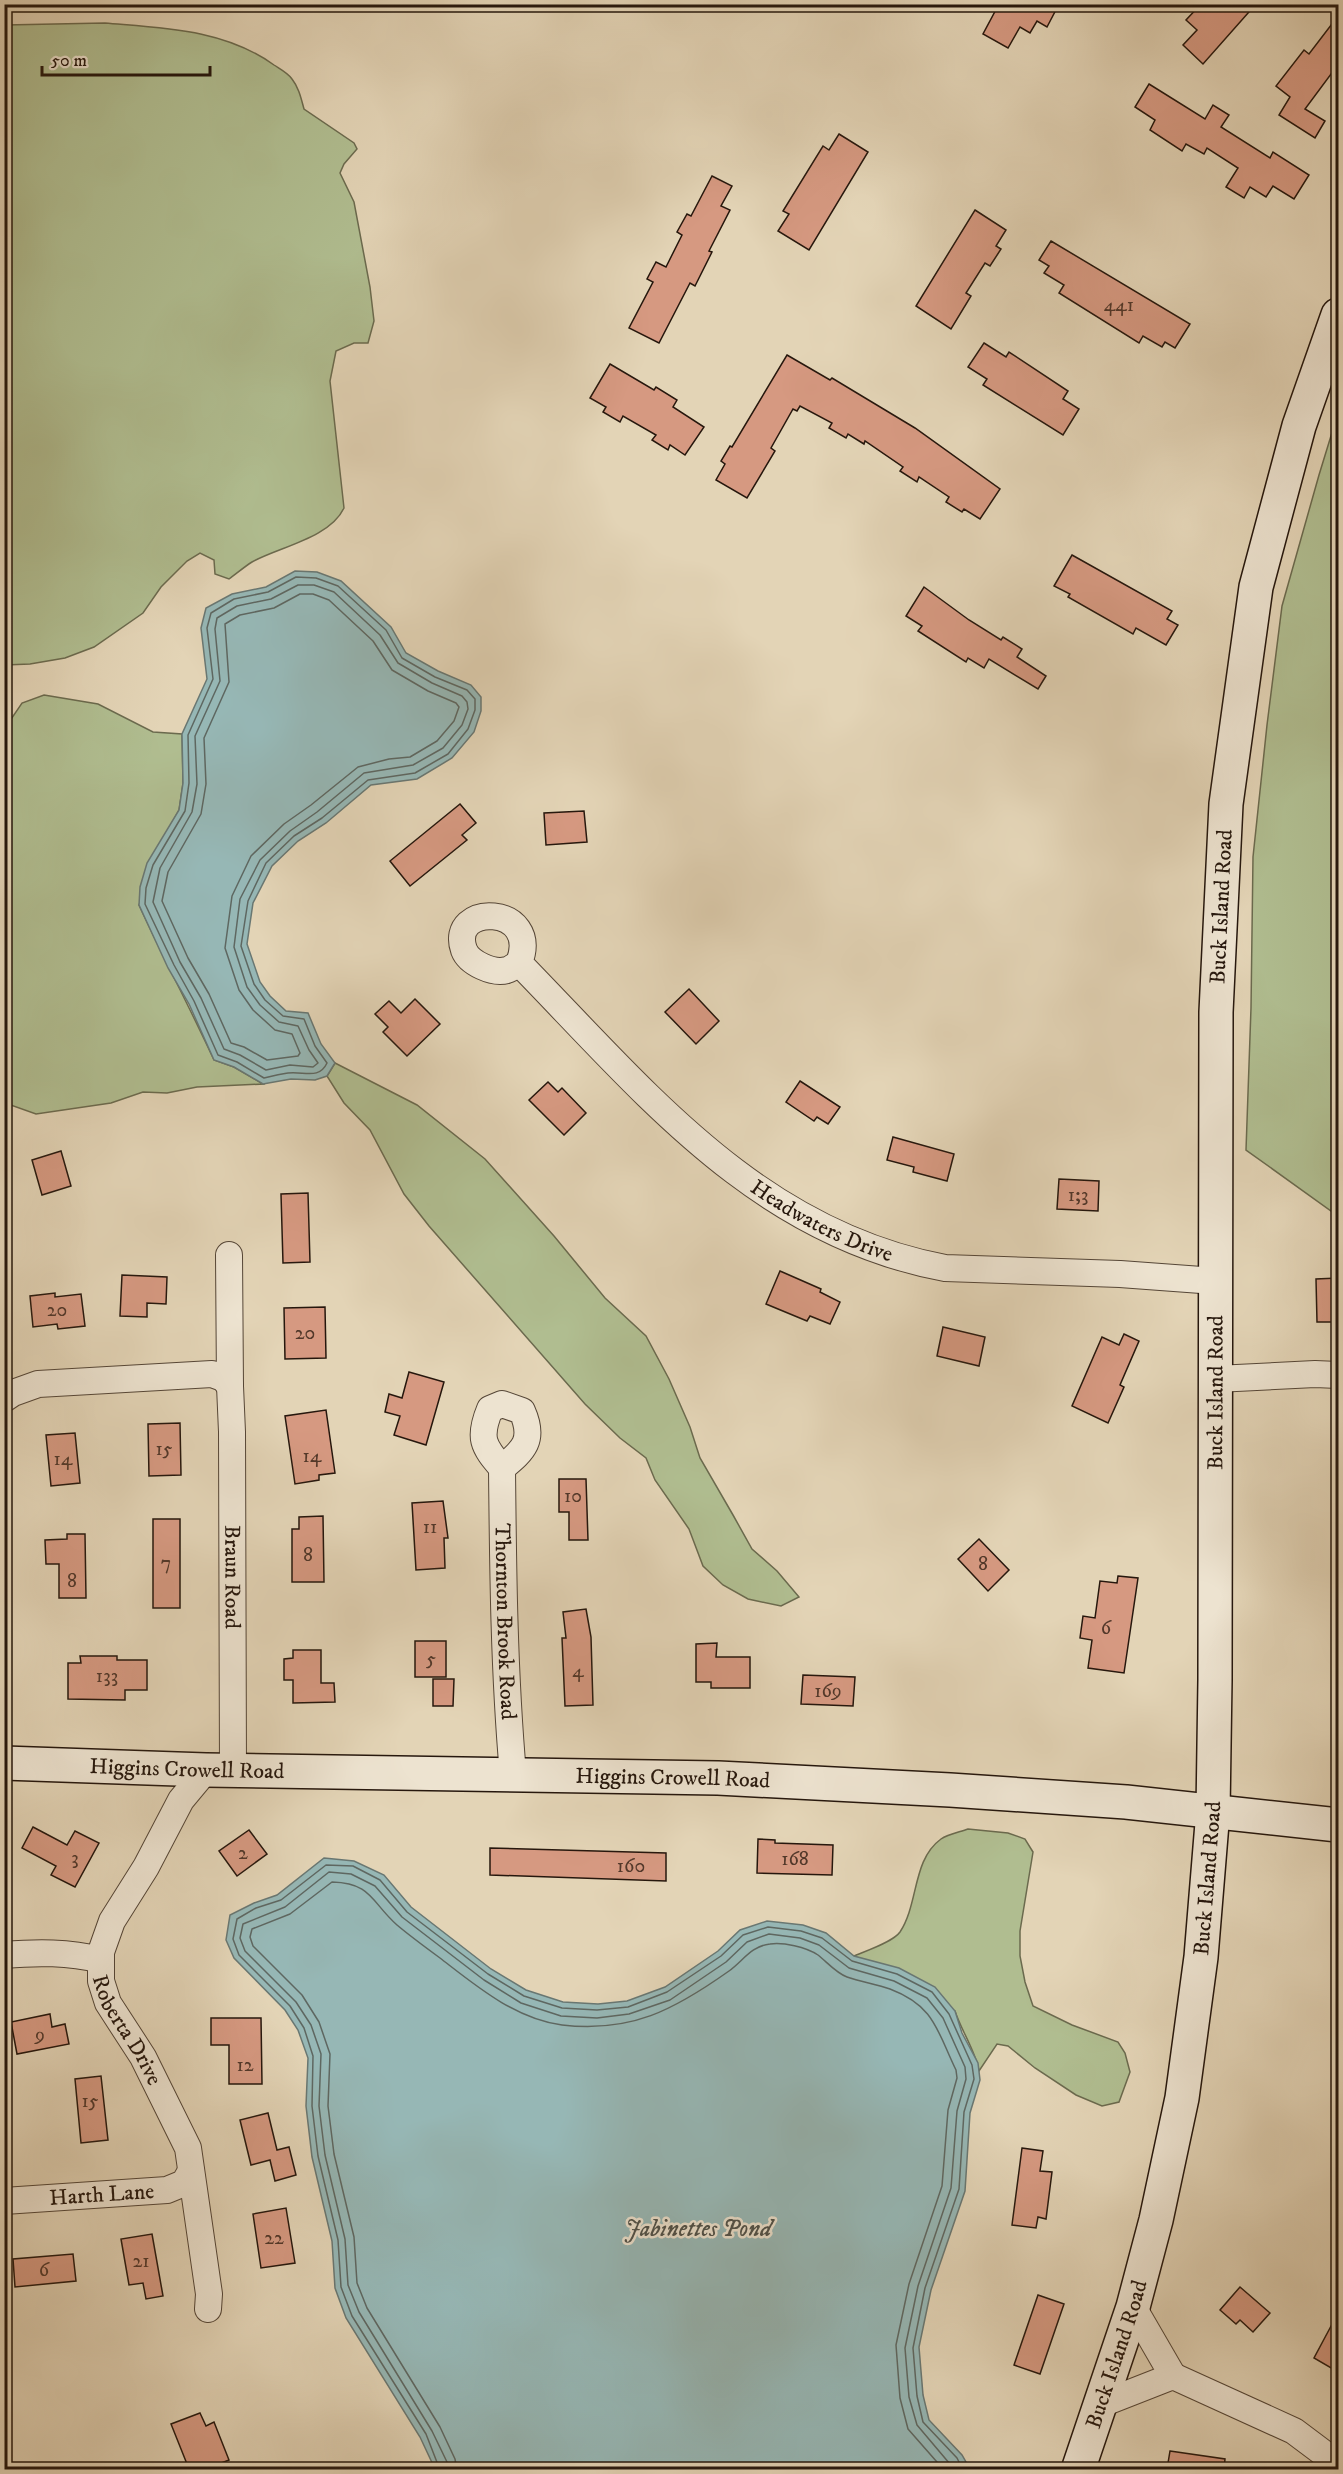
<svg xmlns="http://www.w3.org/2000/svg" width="1343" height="2474" font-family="'IM FELL DW Pica',serif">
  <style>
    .green { fill: #b0bd90; stroke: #6b6a4e; stroke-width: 1.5 }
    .water { fill: #96b7b5; stroke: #697772; stroke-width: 1.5 }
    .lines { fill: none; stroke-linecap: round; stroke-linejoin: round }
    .shore { stroke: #5e6761; stroke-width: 1.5 }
    .building { fill: #d69981; stroke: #26170d; stroke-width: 1.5 }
    .street-casing { stroke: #554637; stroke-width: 28 }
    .secondary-casing { stroke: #26170d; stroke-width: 36 }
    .street { stroke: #ede3d0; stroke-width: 26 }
    .secondary { stroke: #ede3d0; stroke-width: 33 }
    .labels { text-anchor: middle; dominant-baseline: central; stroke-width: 5; stroke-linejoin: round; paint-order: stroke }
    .number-label { font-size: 20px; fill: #52382a }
    .street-label { font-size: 22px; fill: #26170d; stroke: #ede3d0 }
    .water-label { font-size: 24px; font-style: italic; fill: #4d4f48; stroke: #ede3d0 }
  </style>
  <rect width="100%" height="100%" fill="#e3d4b6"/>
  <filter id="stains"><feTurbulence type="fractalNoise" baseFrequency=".00333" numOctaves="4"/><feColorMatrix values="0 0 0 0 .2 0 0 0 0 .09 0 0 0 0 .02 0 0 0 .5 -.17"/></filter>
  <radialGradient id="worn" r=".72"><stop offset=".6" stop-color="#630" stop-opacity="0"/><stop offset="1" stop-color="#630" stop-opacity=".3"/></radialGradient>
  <g class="green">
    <path d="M105 23C163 28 224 29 274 65 280 69 288 73 292 79 299 88 301 98 304 109L354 143 357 149 344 164 340 173 354 202 370 287 374 321 368 343H354L336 351 330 381 344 508C330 538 279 547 252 562 244 567 236 574 229 579L215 574 214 560 200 553 187 561 161 587 143 613 94 647 65 658 30 664 5 665V25Z"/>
    <path d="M1338 413V1216L1246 1150 1251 1008 1253 857 1267 725 1282 606 1319 475Z"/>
    <path d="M44 695 98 704 153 732 182 734 183 783 179 810 168 830 139 905C163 957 190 1008 214 1060L234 1067 263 1084 197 1087 167 1093 143 1092 111 1103 36 1114 5 1103V728L22 703Z"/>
    <path d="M335 1063 417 1105 485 1159 554 1236 605 1298 646 1336 669 1379 690 1427 700 1458 733 1515 752 1549 777 1571 799 1597 781 1606 748 1599 723 1585 703 1566 689 1529 655 1480 646 1458 620 1438 585 1404 429 1226 404 1194 370 1130 344 1103 327 1076Z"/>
    <path d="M968 1829 1008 1833 1025 1839 1033 1852 1020 1931V1956L1025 1982 1033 2006 1072 2025 1118 2042 1125 2053 1130 2072 1119 2102 1102 2106 1076 2095 1035 2068 1008 2046 997 2044 979 2071C976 2052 961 2030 955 2011L854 1956C866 1951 893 1942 900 1932 919 1903 912 1860 941 1839 948 1834 960 1832 968 1829Z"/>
  </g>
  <g class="water">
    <path d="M295 571 317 572 341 581 391 627 406 653 438 671 471 685 481 697V711L474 732 452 758 417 779 371 785 326 823 298 841 272 866 253 903 247 944 260 982 270 996 286 1011 308 1013 321 1044 335 1063 327 1076 315 1080 291 1079 263 1084 234 1067 214 1060 189 1004 168 968 139 905 140 887 147 863 179 810 183 783 182 734 207 679 201 628 206 608 232 594 266 587Z"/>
    <path d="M324 1858 354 1861 384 1875 411 1907 491 1969 526 1990 563 2002 598 2004 627 2001 665 1987 718 1951 740 1930 767 1921 803 1925 826 1933 854 1956 899 1968 935 1987 955 2011 962 2033 978 2063 980 2080 970 2113 965 2191 931 2290 919 2347 923 2395 929 2420 962 2455 970 2469H435L420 2437 346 2318 335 2288 332 2241 312 2157 306 2106 308 2058 298 2030 285 2010 234 1958 226 1940 230 1915 254 1903 277 1895Z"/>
  </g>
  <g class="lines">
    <g class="shore">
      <path d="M296 577 316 578 338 586 386 630 402 658 435 677 467 690 475 699V710L468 729 448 754 415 773 368 780 322 818 294 836 266 863 248 901 241 946 254 984 265 1000 283 1016 304 1019 315 1046 327 1063C319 1080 304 1071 288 1073 280 1074 272 1076 264 1078L237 1062 218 1055 194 1001 174 965 145 904 146 888 153 865 185 811 189 783 188 735 213 679 207 628 211 613 234 599 268 592Z"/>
      <path d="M298 585H314L334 592 380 635 398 663 432 683 462 696 467 702 468 709 462 725 443 748 413 765 364 773 317 812 290 831 260 860 240 899 234 947 247 987 260 1005 279 1022 298 1026 309 1050 318 1063 313 1067 290 1065 266 1070 240 1055 224 1049 201 998 180 962 153 902 160 868 192 812 197 784 195 736 220 681 215 629 217 618 237 606 271 599Z"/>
      <path d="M300 594H313L329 600 373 641 392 670 428 691 456 703 459 707 454 721 437 741 410 757 389 759 358 767 311 805 284 824 251 856 232 896 225 948 239 990 253 1010 275 1030 292 1034 300 1053 298 1056 267 1060 244 1047 231 1043 209 994 188 958 162 901 168 872 201 814 206 784 204 738 229 682 225 624 240 615 274 608Z"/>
      <path d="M440 2470 426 2434 352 2316 341 2287 338 2240 318 2156 312 2106 313 2056 304 2028 290 2006 239 1955 233 1939 237 1919 256 1908 281 1900 326 1865 353 1866 380 1880 407 1912 488 1974 524 1996 562 2008 597 2010 628 2007 667 1992 721 1956 743 1935 768 1927 801 1931 822 1938 852 1961 897 1974 932 1992 949 2014 972 2065 974 2079 964 2112 959 2189 925 2288 913 2348 917 2396 923 2422 957 2458 963 2470"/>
      <path d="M448 2470 447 2462 432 2431 359 2312 348 2285 345 2239 325 2155 319 2106 321 2054 311 2025 296 2002 245 1951 240 1938 243 1924 285 1907 329 1872 351 1874 375 1886 402 1917 484 1980 521 2003 561 2016 597 2018 629 2014 670 2000 726 1962 747 1942 769 1934 800 1938 819 1945 849 1968 894 1981 927 1998 943 2018 965 2067 966 2079 957 2111 951 2188 918 2286 905 2348 909 2397 917 2425 955 2470"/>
      <path d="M457 2470 455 2459 440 2427 367 2308 357 2283 354 2237 334 2154 328 2106 330 2054 319 2022 302 1995 253 1946 250 1937 252 1929 290 1914 332 1882C372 1883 371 1902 397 1925 410 1936 425 1947 440 1958 475 1985 515 2019 562 2025 631 2033 674 2010 729 1971 743 1961 751 1946 770 1944 783 1942 806 1947 818 1955 827 1962 836 1973 847 1977 861 1982 876 1984 890 1989 935 2006 937 2031 956 2070L957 2078 948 2110 942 2186 909 2284 896 2345 900 2398 908 2429 944 2470"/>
    </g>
  </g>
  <g class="building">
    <path d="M999 4H1059L1047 27 1037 21 1030 33 1020 27 1008 48 983 34Z"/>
    <path d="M1201 4H1256L1203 64 1183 45 1197 30 1186 20Z"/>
    <path d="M1338 16V80L1331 74 1305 109 1325 121 1315 138 1279 115 1290 97 1276 86 1304 50 1309 54Z"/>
    <path d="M1149 84 1205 119 1213 105 1229 115 1221 127 1270 158 1273 152 1309 175 1294 199 1273 186 1266 197 1250 187 1244 198 1226 187 1238 168 1207 148 1204 154 1186 144 1182 151 1150 130 1155 120 1135 107Z"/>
    <path d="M839 134 868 152 809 250 778 231 789 214 783 211 823 146 829 150Z"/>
    <path d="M712 176 732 186 721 206 730 210 709 251 712 252 695 286 690 283 659 343 629 328 653 282 647 279 656 262 666 267 682 235 677 232 687 214 691 216Z"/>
    <path d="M975 210 1006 230 996 246 1001 249 990 266 985 263 966 293 971 296 951 329 916 306Z"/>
    <path d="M1051 241 1190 324 1175 348 1165 342 1162 347 1143 336 1139 343 1059 293 1064 285 1044 273 1049 266 1039 260Z"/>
    <path d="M984 343 1006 357 1009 352 1068 391 1063 399 1079 409 1063 435 983 385 987 379 968 367Z"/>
    <path d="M787 355 830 380 832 378 915 428 1000 489 980 519 964 509 962 512 946 502 949 497 919 477 917 482 900 471 903 467 865 441 864 444 848 434 846 438 829 428 832 423 800 406 797 411 793 409 771 448 775 451 747 498 716 480 725 464 721 461 730 446 732 447Z"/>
    <path d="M610 364 654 390 656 387 677 400 673 407 704 427 685 455 670 445 668 450 652 440 656 435 623 416 620 422 603 412 606 407 590 398Z"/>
    <path d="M1072 555 1172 611 1167 619 1178 625 1166 645 1136 628 1133 634 1068 597 1070 594 1054 586Z"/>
    <path d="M924 587 969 620 1001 640 1003 637 1022 649 1017 657 1046 676 1038 689 989 659 984 668 968 658 966 662 918 631 922 626 906 616Z"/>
    <path d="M460 804 476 823 462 835 467 840 410 886 390 861Z"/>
    <path d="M584 811 587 842 546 845 544 813Z"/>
    <path d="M689 989 719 1021 696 1044 665 1012Z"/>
    <path d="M415 999 440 1024 407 1056 383 1032 388 1027 375 1014 389 1001 401 1013Z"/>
    <path d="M800 1081 840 1107 828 1124 817 1117 814 1121 786 1102Z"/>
    <path d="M548 1082 558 1092 562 1088 586 1113 564 1135 529 1100Z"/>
    <path d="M893 1137 954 1154 947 1181 913 1172 914 1167 887 1160Z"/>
    <path d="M61 1151 71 1186 42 1195 32 1160Z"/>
    <path d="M1059 1179 1099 1181 1098 1211 1057 1209Z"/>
    <path d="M308 1193 310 1262 283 1263 281 1194Z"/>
    <path d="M780 1271 821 1289 820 1292 840 1302 830 1324 810 1316 807 1321 766 1304Z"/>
    <path d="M122 1275 167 1277 166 1304 147 1303V1317L120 1316Z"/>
    <path d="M1338 1278V1322H1317L1316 1279Z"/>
    <path d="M55 1293V1297L81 1294 85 1326 58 1329 57 1324 33 1327 30 1296Z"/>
    <path d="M325 1307 326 1358 285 1359 284 1308Z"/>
    <path d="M943 1327 985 1337 979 1366 937 1356Z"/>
    <path d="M1124 1334 1139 1341 1120 1385 1124 1387 1108 1423 1072 1406 1102 1337 1119 1345Z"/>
    <path d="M409 1372 444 1382 426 1445 394 1435 400 1416 385 1412 389 1394 402 1398Z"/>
    <path d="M326 1410 335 1473 319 1475V1480L295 1484 285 1416Z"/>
    <path d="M180 1423 181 1475 149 1476 148 1424Z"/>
    <path d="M75 1433 80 1483 51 1486 46 1435Z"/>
    <path d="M559 1479H586L588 1540H569V1512H559Z"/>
    <path d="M443 1501 448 1538H444L445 1568 416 1570 412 1503Z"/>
    <path d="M323 1516 324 1582H292V1529H299V1517Z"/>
    <rect x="153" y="1519" width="27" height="89"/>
    <path d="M67 1534H85L86 1598H59V1564H46L45 1540 67 1539Z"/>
    <path d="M979 1539 1009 1570 988 1591 958 1559Z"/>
    <path d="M1118 1576 1138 1578 1124 1673 1088 1668 1092 1640 1080 1638 1083 1616 1095 1618 1100 1581 1117 1583Z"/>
    <path d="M586 1609 591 1637 593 1705 565 1706 562 1638H566L563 1612Z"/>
    <rect x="415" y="1641" width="31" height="36"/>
    <path d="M717 1643 716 1657H750V1688H711V1682H696V1644Z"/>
    <path d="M293 1650H321V1683H334L335 1702 293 1703V1680H284V1659L293 1658Z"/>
    <path d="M80 1656H117V1660H147V1690H125V1700L68 1699V1663H81Z"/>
    <path d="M803 1675 855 1677 853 1706 801 1704Z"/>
    <path d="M433 1679H454L453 1706H433Z"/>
    <path d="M33 1827 67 1845 75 1831 99 1843 75 1887 51 1875 56 1866 22 1848Z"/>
    <path d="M249 1830 267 1854 237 1876 219 1851Z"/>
    <path d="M758 1839 775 1840V1843L833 1845 832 1875 757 1873Z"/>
    <path d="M490 1848 666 1853V1881L490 1875Z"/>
    <path d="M50 2014 52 2027 65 2024 69 2044 17 2054 11 2022Z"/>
    <path d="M211 2018H261L262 2084H229V2045H211Z"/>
    <path d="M101 2076 108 2140 81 2143 75 2079Z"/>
    <path d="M268 2113 277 2150 289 2147 296 2175 275 2181 270 2160 251 2165 240 2120Z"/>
    <path d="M1022 2148 1043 2151 1040 2171 1052 2172 1046 2219 1038 2217 1036 2228 1012 2225Z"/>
    <path d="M286 2208 295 2263 261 2268 253 2214Z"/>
    <path d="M152 2234 163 2296 146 2299 143 2283 129 2285 121 2239Z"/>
    <path d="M73 2254 76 2281 15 2287 13 2259Z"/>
    <path d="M1240 2287 1270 2313 1253 2332 1240 2320 1236 2324 1220 2310Z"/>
    <path d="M1038 2295 1064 2304 1040 2374 1014 2365Z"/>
    <path d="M1338 2313V2372L1314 2358Z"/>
    <path d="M200 2413 206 2426 214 2422 229 2460 206 2469H189L171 2424Z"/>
    <path d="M1170 2451 1225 2459 1224 2469H1167Z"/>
  </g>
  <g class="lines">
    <defs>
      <g id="street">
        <path id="s1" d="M519 963C516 965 511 969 507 970 493 974 469 963 464 950 447 902 542 904 519 963 645 1092 757 1233 945 1268L1120 1274 1215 1281"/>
        <path id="s2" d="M229 1255 230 1386 232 1432 233 1770"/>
        <path d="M1216 1379 1315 1374 1338 1375"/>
        <path d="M4 1399 13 1393 38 1384 212 1374 223 1378 230 1386"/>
        <path id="s3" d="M502 1468C483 1446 478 1438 490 1409L502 1404 522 1411C535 1440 524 1450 502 1468 503 1571 504 1672 513 1774"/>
        <path id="s4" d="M206 1770 181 1800 146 1867 112 1921 101 1952V1981L108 2003 143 2057 188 2148 209 2294 208 2309"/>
        <path d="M4 1955C38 1952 68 1952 101 1960"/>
        <path id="s5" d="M4 2201 167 2190 184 2183 191 2171"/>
        <path d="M1133 2307 1173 2376"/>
        <path d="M1099 2405 1173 2376 1294 2431 1338 2464"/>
      </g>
      <g id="secondary">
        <path id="s6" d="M4 1763 206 1770 718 1778 950 1790 1126 1802 1338 1825"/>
        <path id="s7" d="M1078 2470 1133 2307 1156 2220 1182 2098 1201 1957 1213 1811 1215 1680 1216 1012 1226 804 1256 587 1299 426 1338 315"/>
      </g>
    </defs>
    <use href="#street" class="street-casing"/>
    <use href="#secondary" class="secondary-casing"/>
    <use href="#street" class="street"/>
    <use href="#secondary" class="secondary"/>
  </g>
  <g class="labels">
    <g class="number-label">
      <text x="1119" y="305">441</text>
      <text x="1078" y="1195">1;3</text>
      <text x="57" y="1310">20</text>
      <text x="305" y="1333">20</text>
      <text x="164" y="1449">15</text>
      <text x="312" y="1456">14</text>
      <text x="63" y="1459">14</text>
      <text x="573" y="1496">10</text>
      <text x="430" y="1527">11</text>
      <text x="308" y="1555">8</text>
      <text x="166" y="1563">7</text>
      <text x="983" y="1564">8</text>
      <text x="72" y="1581">8</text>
      <text x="1106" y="1628">6</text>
      <text x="431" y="1659">5</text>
      <text x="578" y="1671">4</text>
      <text x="107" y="1676">133</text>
      <text x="828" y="1691">169</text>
      <text x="243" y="1853">2</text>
      <text x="75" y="1858">3</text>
      <text x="795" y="1859">168</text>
      <text x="631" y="1866">160</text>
      <text x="40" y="2035">9</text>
      <text x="245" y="2065">12</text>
      <text x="90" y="2101">15</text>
      <text x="274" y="2238">22</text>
      <text x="141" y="2261">21</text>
      <text x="44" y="2270">6</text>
    </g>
    <g class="street-label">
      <text stroke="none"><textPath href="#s7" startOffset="1580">Buck Island Road</textPath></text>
      <text stroke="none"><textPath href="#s1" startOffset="584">Headwaters Drive</textPath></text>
      <text stroke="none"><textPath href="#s7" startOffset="1094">Buck Island Road</textPath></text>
      <text stroke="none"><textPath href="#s2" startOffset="322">Braun Road</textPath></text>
      <text stroke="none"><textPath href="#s3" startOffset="321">Thornton Brook Road</textPath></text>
      <text stroke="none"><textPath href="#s6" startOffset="183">Higgins Crowell Road</textPath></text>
      <text stroke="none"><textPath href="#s6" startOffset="669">Higgins Crowell Road</textPath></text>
      <text stroke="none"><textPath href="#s7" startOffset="608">Buck Island Road</textPath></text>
      <text stroke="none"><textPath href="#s4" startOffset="296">Roberta Drive</textPath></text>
      <text stroke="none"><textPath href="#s5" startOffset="98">Harth Lane</textPath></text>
      <text stroke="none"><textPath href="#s7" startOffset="122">Buck Island Road</textPath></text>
    </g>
    <g class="water-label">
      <text x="698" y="2229">Jabinettes Pond</text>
    </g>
  </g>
  <rect width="1343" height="2474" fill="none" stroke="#e3d4b6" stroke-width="24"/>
  <rect x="6" y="6" width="1331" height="2462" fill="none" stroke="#26170d" stroke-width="3"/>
  <rect x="12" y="12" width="1319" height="2450" fill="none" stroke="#26170d" stroke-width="1.5"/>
  <path d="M42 66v9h168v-9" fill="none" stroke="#26170d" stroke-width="3"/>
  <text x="51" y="66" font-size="18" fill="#26170d" stroke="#ede3d0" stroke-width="4.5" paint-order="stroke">50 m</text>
  <rect width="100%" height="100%" filter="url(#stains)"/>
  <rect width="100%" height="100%" fill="url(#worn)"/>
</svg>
